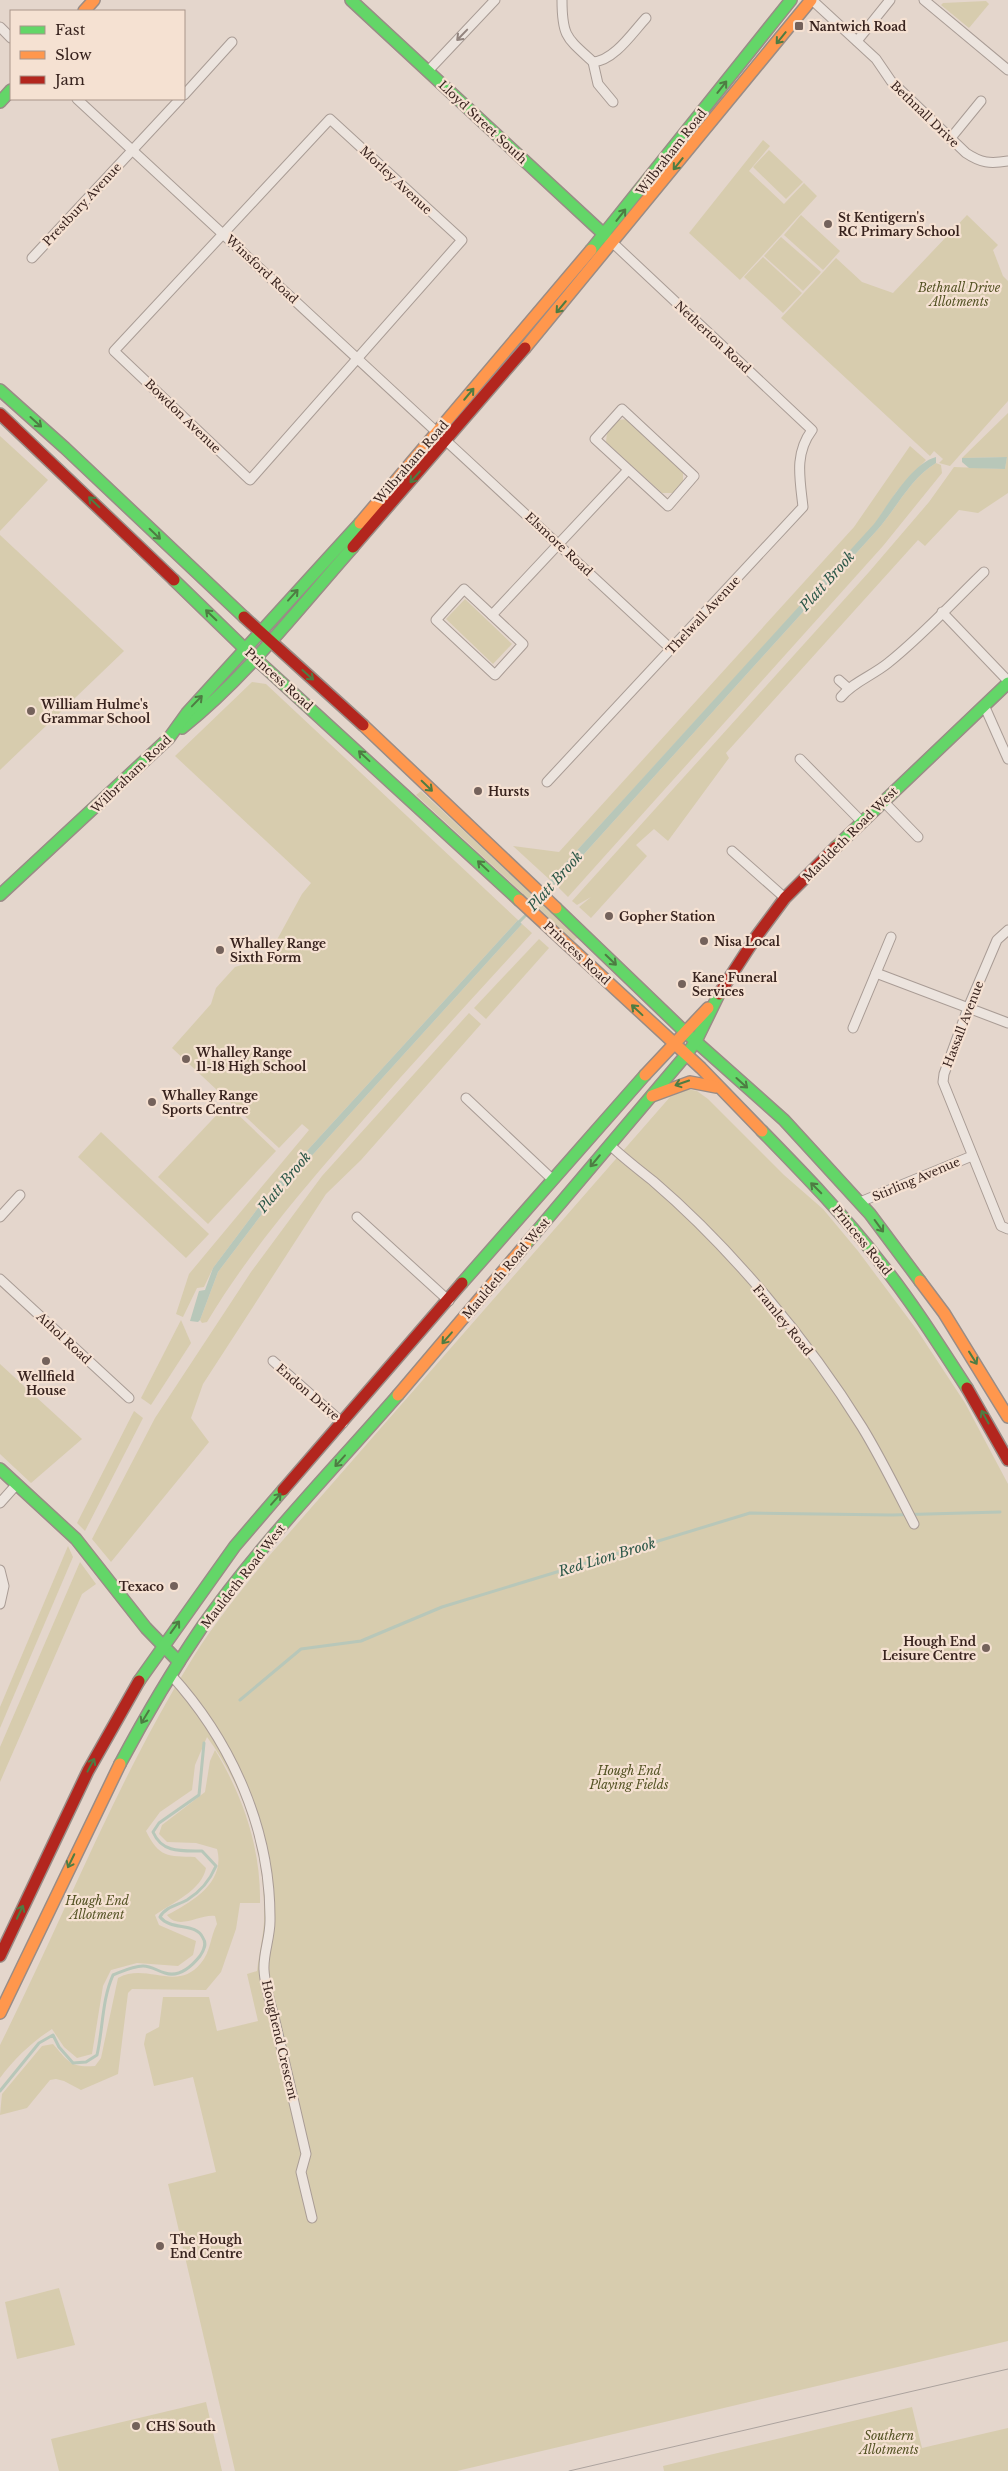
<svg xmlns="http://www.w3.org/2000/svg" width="1008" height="2471" font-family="'Libre Baskerville',serif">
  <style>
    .green { fill: #d7ccae }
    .water { fill: #b8c7b9 }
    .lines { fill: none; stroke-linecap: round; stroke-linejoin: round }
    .stream { stroke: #b8c7b9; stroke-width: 3 }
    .street-casing { stroke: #a99c95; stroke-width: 11 }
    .fast-casing { stroke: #998c86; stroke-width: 14 }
    .slow-casing { stroke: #998c86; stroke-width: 14 }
    .jam-casing { stroke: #998c86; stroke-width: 14 }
    .street { stroke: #ece4de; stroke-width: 9 }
    .fast { stroke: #63d668; stroke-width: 11 }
    .slow { stroke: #ff974d; stroke-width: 11 }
    .jam { stroke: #b3261e; stroke-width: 11 }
    .tram { stroke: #aca39e; stroke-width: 1 }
    .oneway { stroke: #92847e }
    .oneway2 { stroke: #4e7c43 }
    .poi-dot { fill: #74625b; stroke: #f5e1d2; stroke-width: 2 }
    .labels { text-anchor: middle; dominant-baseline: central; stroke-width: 4.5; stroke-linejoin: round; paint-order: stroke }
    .poi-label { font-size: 12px; font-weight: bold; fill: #38231e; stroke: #f5e1d2; text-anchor: start }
    .street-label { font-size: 12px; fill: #38231e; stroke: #f5e1d2 }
    .park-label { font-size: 12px; font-style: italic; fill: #545324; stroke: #f5e1d2 }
    .water-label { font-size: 14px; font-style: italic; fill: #2d5849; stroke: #f5e1d2 }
  </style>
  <rect width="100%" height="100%" fill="#e4d6cc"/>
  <g class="green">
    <path d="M986 1 989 4 969 28 941 5 943 3Z"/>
    <path d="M763 140 770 146 749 171 784 204 804 183 817 196 740 280 689 233Z"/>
    <path d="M769 150 803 182 786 199 753 167Z"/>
    <path d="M801 215 840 251 823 270 784 235Z"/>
    <path d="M967 215 998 245 993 250 1003 276 1008 281V401L950 466 939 463 943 459 934 451 930 456 781 318 836 258 862 282 893 293Z"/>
    <path d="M781 237 821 272 803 291 764 256Z"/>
    <path d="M763 257 802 293 783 313 744 277Z"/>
    <path d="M1008 413V493L978 513 959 510 925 546 918 540 726 753 729 758 668 841 654 829 636 845 647 856 591 918 579 907 591 897 577 905 572 901 869 572 929 502 954 467 1005 469 1007 457 962 458Z"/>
    <path d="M628 419 683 471V482L673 493H662L606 442 607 433 618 420Z"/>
    <path d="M0 436 48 480 0 531Z"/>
    <path d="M910 446 926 460 897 491 874 525 550 880 513 846 559 852 854 527Z"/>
    <path d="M936 463 941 465 942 473 883 546 568 897 556 885 879 528C897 507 911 478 936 463Z"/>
    <path d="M0 535 124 651 0 770Z"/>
    <path d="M465 599 512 644 493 664 446 619Z"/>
    <path d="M252 682 266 684 518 920 273 1188 213 1268 204 1287 197 1288 183 1317 176 1314 189 1274 309 1130 302 1124 279 1148 172 1048 211 1004 216 988 235 967 267 958 302 894 311 883 175 756Z"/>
    <path d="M421 791 578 937 574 941 416 795Z"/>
    <path d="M522 924 532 933C469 1002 405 1071 344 1142 294 1200 246 1257 207 1322L202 1323 200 1320 218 1272 278 1193Z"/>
    <path d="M539 939 549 948 486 1019 474 1008Z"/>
    <path d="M469 1013 481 1024 361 1160 326 1194 203 1384 191 1418 209 1442 111 1562 92 1539 155 1418 251 1272 322 1176Z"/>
    <path d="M687 1089 697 1091 708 1099 784 1175 823 1209 858 1251 917 1330 965 1403 1008 1484V2341L457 2471H235L168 2184 216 2172 193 2077 154 2086 144 2044 146 2034 159 2027 163 1997H209L217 2031 258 2021 247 1974 257 1971C259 1955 263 1938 264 1922 266 1855 246 1790 207 1737L195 1765 192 1790 160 1812 146 1831C159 1858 168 1856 195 1857L206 1868C202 1890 172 1903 155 1915L159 1925 196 1941 193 1955 178 1966 137 1963 111 1970 103 1986 92 2054 77 2058 64 2047 52 2029C32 2042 14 2059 0 2078V2045C65 1915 117 1779 194 1656 216 1621 243 1588 269 1556L670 1097Z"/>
    <path d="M227 1104 276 1151 208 1224 158 1177Z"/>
    <path d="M101 1132 209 1234 186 1258 78 1157Z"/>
    <path d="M181 1320 191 1343 151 1405 141 1398Z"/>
    <path d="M0 1364 82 1439 31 1483 0 1454Z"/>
    <path d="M134 1411 143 1418 85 1531 77 1523Z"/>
    <path d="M68 1546 73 1557 0 1728V1707Z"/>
    <path d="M80 1562 96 1584 82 1594 0 1782V1747Z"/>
    <path d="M215 1750C243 1796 261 1848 260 1903H240L236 1929 221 1972 206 1990 132 1989 128 1993 118 2074 81 2090 64 2081 56 2079 50 2080 27 2108 0 2115 2 2094 42 2046 53 2044C68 2061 70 2068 95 2066L101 2058 118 1978C147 1962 177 1993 201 1963 211 1951 210 1937 217 1924L215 1916C199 1914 179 1931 167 1915 192 1902 226 1882 217 1849L196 1843 167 1842 159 1834 162 1825 205 1792 210 1761Z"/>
    <path d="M59 2288 75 2345 17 2359 5 2302Z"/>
    <path d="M206 2402 222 2471H59L51 2439Z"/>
    <path d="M912 2407 922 2448 1008 2428V2471H664L663 2466Z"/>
  </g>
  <g class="water">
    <path d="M936 457V463C911 478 897 507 879 528L556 885 550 880 874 524C888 505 912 463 936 457Z"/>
    <path d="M1007 457 1005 469 969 468 962 462V458Z"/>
    <path d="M518 920 522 924 278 1193 218 1272 200 1320 198 1322 190 1321 199 1291 205 1290 213 1268 273 1188Z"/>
  </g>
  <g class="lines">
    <g class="stream">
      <path d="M545 893 556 881"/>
      <path d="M518 923 528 913"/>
      <path d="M240 1700 301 1649 361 1641 442 1607 750 1513 892 1515 1000 1512"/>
      <path d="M0 2091 39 2043 53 2035 59 2047 73 2063 86 2062 97 2055C103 2029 102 1999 113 1975 123 1971 133 1966 143 1966 152 1966 157 1971 165 1973 180 1978 192 1966 200 1956 204 1950 207 1944 203 1938 196 1922 171 1931 160 1917 165 1907 178 1905 187 1900 200 1892 210 1880 216 1866L202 1851C181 1851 162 1853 153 1832L159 1823 199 1795 204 1743"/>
    </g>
    <defs>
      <g id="street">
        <path d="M562 0C562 37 567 38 593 62"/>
        <path d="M812 0 876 59 891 81 966 153C981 163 990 164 1008 161"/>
        <path d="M924 0 1008 70"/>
        <path d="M0 27 11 38"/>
        <path d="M857 41 890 0"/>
        <path d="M428 71 495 0"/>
        <path d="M184 95 232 42"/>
        <path d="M77 99 671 649"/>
        <path d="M613 102 598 84 593 62C614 61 633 32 646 18"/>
        <path d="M330 119 462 240 250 480 114 351Z"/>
        <path d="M950 139 981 101"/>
        <path d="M32 258 180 99"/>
        <path d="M622 409 694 476 668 506 595 439Z"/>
        <path d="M464 589 523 644 495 675 436 620Z"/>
        <path d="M942 612 1008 681"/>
        <path d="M492 615 628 470"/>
        <path d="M839 680 848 688"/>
        <path d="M841 697C853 682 872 676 888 663 922 636 952 603 984 572"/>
        <path d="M984 705 1008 759"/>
        <path d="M800 759 861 821"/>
        <path d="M547 782 803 507C800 479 794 454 812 430L614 244"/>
        <path d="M883 801 918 837"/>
        <path d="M732 851 785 898"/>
        <path d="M1008 930 997 940 968 1008 944 1074 943 1082 1001 1226 1008 1229"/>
        <path d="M876 973 1008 1023"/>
        <path d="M853 1028 891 937"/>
        <path d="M466 1098 552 1179"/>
        <path d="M612 1147C625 1159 639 1170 653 1181 730 1247 808 1340 862 1427 881 1458 897 1491 914 1524"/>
        <path d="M860 1202 972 1156"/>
        <path d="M0 1217 20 1195"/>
        <path d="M357 1217 449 1301"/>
        <path d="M0 1279 129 1398"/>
        <path d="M273 1361 343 1423"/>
        <path d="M0 1503 17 1484"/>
        <path d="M0 1570 4 1586 0 1604"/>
        <path d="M171 1675C232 1742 271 1830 270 1921 270 1938 263 1954 264 1970 265 1988 272 2008 276 2025 286 2068 296 2111 306 2154L301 2172 312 2218"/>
      </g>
      <g id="fast">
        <path d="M351 0 609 239"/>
        <path d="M0 102 11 90"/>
        <path d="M591 250 791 0"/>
        <path d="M0 390 65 448 244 617"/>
        <path d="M174 580 245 649 519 900"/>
        <path d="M182 728C247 676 298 609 353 547"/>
        <path d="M836 847 1008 683"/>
        <path d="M0 895 169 738 187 713 360 523"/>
        <path d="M556 908 684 1031 784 1120 870 1214 920 1281"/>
        <path d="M762 1131C803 1173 844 1215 880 1262 912 1302 939 1345 967 1388"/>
        <path d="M526 1244 686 1055 696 1041 719 994"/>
        <path d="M462 1283 645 1075"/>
        <path d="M0 1469 76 1539 146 1628 179 1662"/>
        <path d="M139 1681 235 1546 283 1490"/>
        <path d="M120 1764C145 1717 172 1671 202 1627 260 1544 332 1471 398 1395"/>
      </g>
      <g id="slow">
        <path d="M84 11 94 0"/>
        <path d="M525 348 811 0"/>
        <path d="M360 523 591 250"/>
        <path d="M363 725 556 908"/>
        <path d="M519 900 701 1068 762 1131"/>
        <path d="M645 1075 708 1008"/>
        <path d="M652 1096 690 1082 716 1087"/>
        <path d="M920 1281 944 1313 1008 1417"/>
        <path d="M398 1395 526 1244"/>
        <path d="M0 2013 120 1764"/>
      </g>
      <g id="jam">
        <path d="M0 414 174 580"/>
        <path d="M353 547 525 348"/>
        <path d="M244 617 363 725"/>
        <path d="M719 994 756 937 785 898 836 847"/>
        <path d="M967 1388 1008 1460"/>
        <path d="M283 1490 462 1283"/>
        <path d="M0 1956 88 1771 139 1681"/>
      </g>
    </defs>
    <use href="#street" class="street-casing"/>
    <use href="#fast" class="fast-casing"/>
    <use href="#slow" class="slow-casing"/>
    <use href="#jam" class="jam-casing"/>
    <use href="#street" class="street"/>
    <use href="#fast" class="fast"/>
    <use href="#slow" class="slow"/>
    <use href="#jam" class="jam"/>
    <path class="tram" d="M569 2471 1008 2369"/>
  </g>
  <defs><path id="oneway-shaft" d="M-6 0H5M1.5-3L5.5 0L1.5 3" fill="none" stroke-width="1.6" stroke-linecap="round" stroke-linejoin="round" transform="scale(1.25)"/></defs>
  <use class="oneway" href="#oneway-shaft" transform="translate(462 35) rotate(134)"/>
  <g class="oneway2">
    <use href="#oneway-shaft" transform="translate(781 38) rotate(129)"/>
    <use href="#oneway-shaft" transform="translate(722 87) rotate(-52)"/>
    <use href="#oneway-shaft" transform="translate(678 164) rotate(129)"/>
    <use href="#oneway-shaft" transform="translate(621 215) rotate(-52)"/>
    <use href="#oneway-shaft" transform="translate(561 307) rotate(130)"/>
    <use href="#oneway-shaft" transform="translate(469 394) rotate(-50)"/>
    <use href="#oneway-shaft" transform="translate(36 422) rotate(42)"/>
    <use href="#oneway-shaft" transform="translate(415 477) rotate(131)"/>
    <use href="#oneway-shaft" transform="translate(94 502) rotate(-136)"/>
    <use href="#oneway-shaft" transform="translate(155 534) rotate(44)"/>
    <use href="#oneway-shaft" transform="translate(293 595) rotate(-48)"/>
    <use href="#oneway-shaft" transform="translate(211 615) rotate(-136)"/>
    <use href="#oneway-shaft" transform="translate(308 675) rotate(42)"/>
    <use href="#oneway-shaft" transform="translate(197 701) rotate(-46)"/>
    <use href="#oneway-shaft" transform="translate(364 756) rotate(-137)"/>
    <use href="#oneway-shaft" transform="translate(427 786) rotate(44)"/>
    <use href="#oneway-shaft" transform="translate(483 866) rotate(-137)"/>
    <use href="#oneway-shaft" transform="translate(611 960) rotate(44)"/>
    <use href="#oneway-shaft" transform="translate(637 1010) rotate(-137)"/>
    <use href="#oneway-shaft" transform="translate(682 1083) rotate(161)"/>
    <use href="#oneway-shaft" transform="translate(742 1083) rotate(42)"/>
    <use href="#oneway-shaft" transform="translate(595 1161) rotate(130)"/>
    <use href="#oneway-shaft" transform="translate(816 1188) rotate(-135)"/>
    <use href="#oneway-shaft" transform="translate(879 1226) rotate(54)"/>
    <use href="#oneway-shaft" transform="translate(447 1338) rotate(131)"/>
    <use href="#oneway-shaft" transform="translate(973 1358) rotate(58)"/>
    <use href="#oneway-shaft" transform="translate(985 1417) rotate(-119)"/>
    <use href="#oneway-shaft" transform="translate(340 1461) rotate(132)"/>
    <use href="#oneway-shaft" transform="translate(276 1499) rotate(-49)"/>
    <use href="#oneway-shaft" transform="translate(175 1627) rotate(-54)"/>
    <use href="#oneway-shaft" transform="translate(145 1717) rotate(121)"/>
    <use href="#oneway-shaft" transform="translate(91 1765) rotate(-62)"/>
    <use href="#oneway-shaft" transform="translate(71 1861) rotate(116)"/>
    <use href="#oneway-shaft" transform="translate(20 1912) rotate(-65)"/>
  </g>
  <g class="poi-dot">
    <rect x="794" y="21" width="10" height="10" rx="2.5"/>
    <circle cx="828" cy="224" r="5"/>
    <circle cx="31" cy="711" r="5"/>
    <circle cx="478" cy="791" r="5"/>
    <circle cx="609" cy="916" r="5"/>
    <circle cx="704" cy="941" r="5"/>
    <circle cx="220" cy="950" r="5"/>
    <circle cx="682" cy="984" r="5"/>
    <circle cx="186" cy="1059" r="5"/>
    <circle cx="152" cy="1102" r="5"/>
    <circle cx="46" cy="1361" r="5"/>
    <circle cx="174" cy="1586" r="5"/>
    <circle cx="986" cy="1648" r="5"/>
    <circle cx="160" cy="2246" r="5"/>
    <circle cx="136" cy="2426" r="5"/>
  </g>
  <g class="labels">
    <g class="poi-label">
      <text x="809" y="26">Nantwich Road</text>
      <text x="838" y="217">St Kentigern's<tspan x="838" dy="14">RC Primary School</tspan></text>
      <text x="41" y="704">William Hulme's<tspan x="41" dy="14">Grammar School</tspan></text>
      <text x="488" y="791">Hursts</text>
      <text x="619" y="916">Gopher Station</text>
      <text x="714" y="941">Nisa Local</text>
      <text x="230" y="943">Whalley Range<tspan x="230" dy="14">Sixth Form</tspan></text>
      <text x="692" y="977">Kane Funeral<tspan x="692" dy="14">Services</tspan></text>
      <text x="196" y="1052">Whalley Range<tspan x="196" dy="14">11-18 High School</tspan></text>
      <text x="162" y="1095">Whalley Range<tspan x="162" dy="14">Sports Centre</tspan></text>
      <text x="46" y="1376" text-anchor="middle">Wellfield<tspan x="46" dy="14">House</tspan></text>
      <text x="164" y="1586" text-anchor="end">Texaco</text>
      <text x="976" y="1641" text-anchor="end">Hough End<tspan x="976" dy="14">Leisure Centre</tspan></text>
      <text x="170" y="2239">The Hough<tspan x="170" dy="14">End Centre</tspan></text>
      <text x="146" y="2426">CHS South</text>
    </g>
    <g class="street-label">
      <text transform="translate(925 114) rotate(44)">Bethnall Drive</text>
      <text transform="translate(483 122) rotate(43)">Lloyd Street South</text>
      <text transform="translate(671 152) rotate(-52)">Wilbraham Road</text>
      <text transform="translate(396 180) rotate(43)">Morley Avenue</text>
      <text transform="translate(82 204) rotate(-47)">Prestbury Avenue</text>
      <text transform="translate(262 269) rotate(43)">Winsford Road</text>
      <text transform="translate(713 337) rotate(43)">Netherton Road</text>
      <text transform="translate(183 416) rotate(44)">Bowdon Avenue</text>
      <text transform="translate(411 462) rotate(-49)">Wilbraham Road</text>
      <text transform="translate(559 544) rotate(43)">Elsmore Road</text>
      <text transform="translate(703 615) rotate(-47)">Thelwall Avenue</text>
      <text transform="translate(279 679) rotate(42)">Princess Road</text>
      <text transform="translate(131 774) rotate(-44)">Wilbraham Road</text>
      <text transform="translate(850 834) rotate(-45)">Mauldeth Road West</text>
      <text transform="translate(577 953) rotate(43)">Princess Road</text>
      <text transform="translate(963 1024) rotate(-69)">Hassall Avenue</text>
      <text transform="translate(916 1179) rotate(-23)">Stirling Avenue</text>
      <text transform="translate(862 1240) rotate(51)">Princess Road</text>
      <text transform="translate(506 1268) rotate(-50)">Mauldeth Road West</text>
      <text transform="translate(783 1320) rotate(51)">Framley Road</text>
      <text transform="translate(64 1338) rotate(43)">Athol Road</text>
      <text transform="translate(308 1392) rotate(41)">Endon Drive</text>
      <text transform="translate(243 1576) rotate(-52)">Mauldeth Road West</text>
      <text transform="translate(280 2040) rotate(77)">Houghend Crescent</text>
    </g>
    <g class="park-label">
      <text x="959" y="287">Bethnall Drive<tspan x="959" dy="14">Allotments</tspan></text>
      <text x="629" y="1770">Hough End<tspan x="629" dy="14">Playing Fields</tspan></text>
      <text x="97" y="1900">Hough End<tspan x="97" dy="14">Allotment</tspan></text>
      <text x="889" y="2435">Southern<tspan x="889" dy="14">Allotments</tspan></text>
    </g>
    <g class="water-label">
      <text transform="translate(827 581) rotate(-48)">Platt Brook</text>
      <text transform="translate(555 881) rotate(-48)">Platt Brook</text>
      <text transform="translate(284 1182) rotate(-50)">Platt Brook</text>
      <text transform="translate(607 1557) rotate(-17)">Red Lion Brook</text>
    </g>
  </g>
  <rect x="10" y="10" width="175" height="90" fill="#f5e1d2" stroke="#a9958a"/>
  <rect x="20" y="26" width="25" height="8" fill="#63d668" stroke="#a9958a"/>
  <text x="55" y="35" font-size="15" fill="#38231e">Fast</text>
  <rect x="20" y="51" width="25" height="8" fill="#ff974d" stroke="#a9958a"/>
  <text x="55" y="60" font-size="15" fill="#38231e">Slow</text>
  <rect x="20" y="76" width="25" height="8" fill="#b3261e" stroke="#a9958a"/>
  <text x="55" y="85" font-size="15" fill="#38231e">Jam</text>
</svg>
